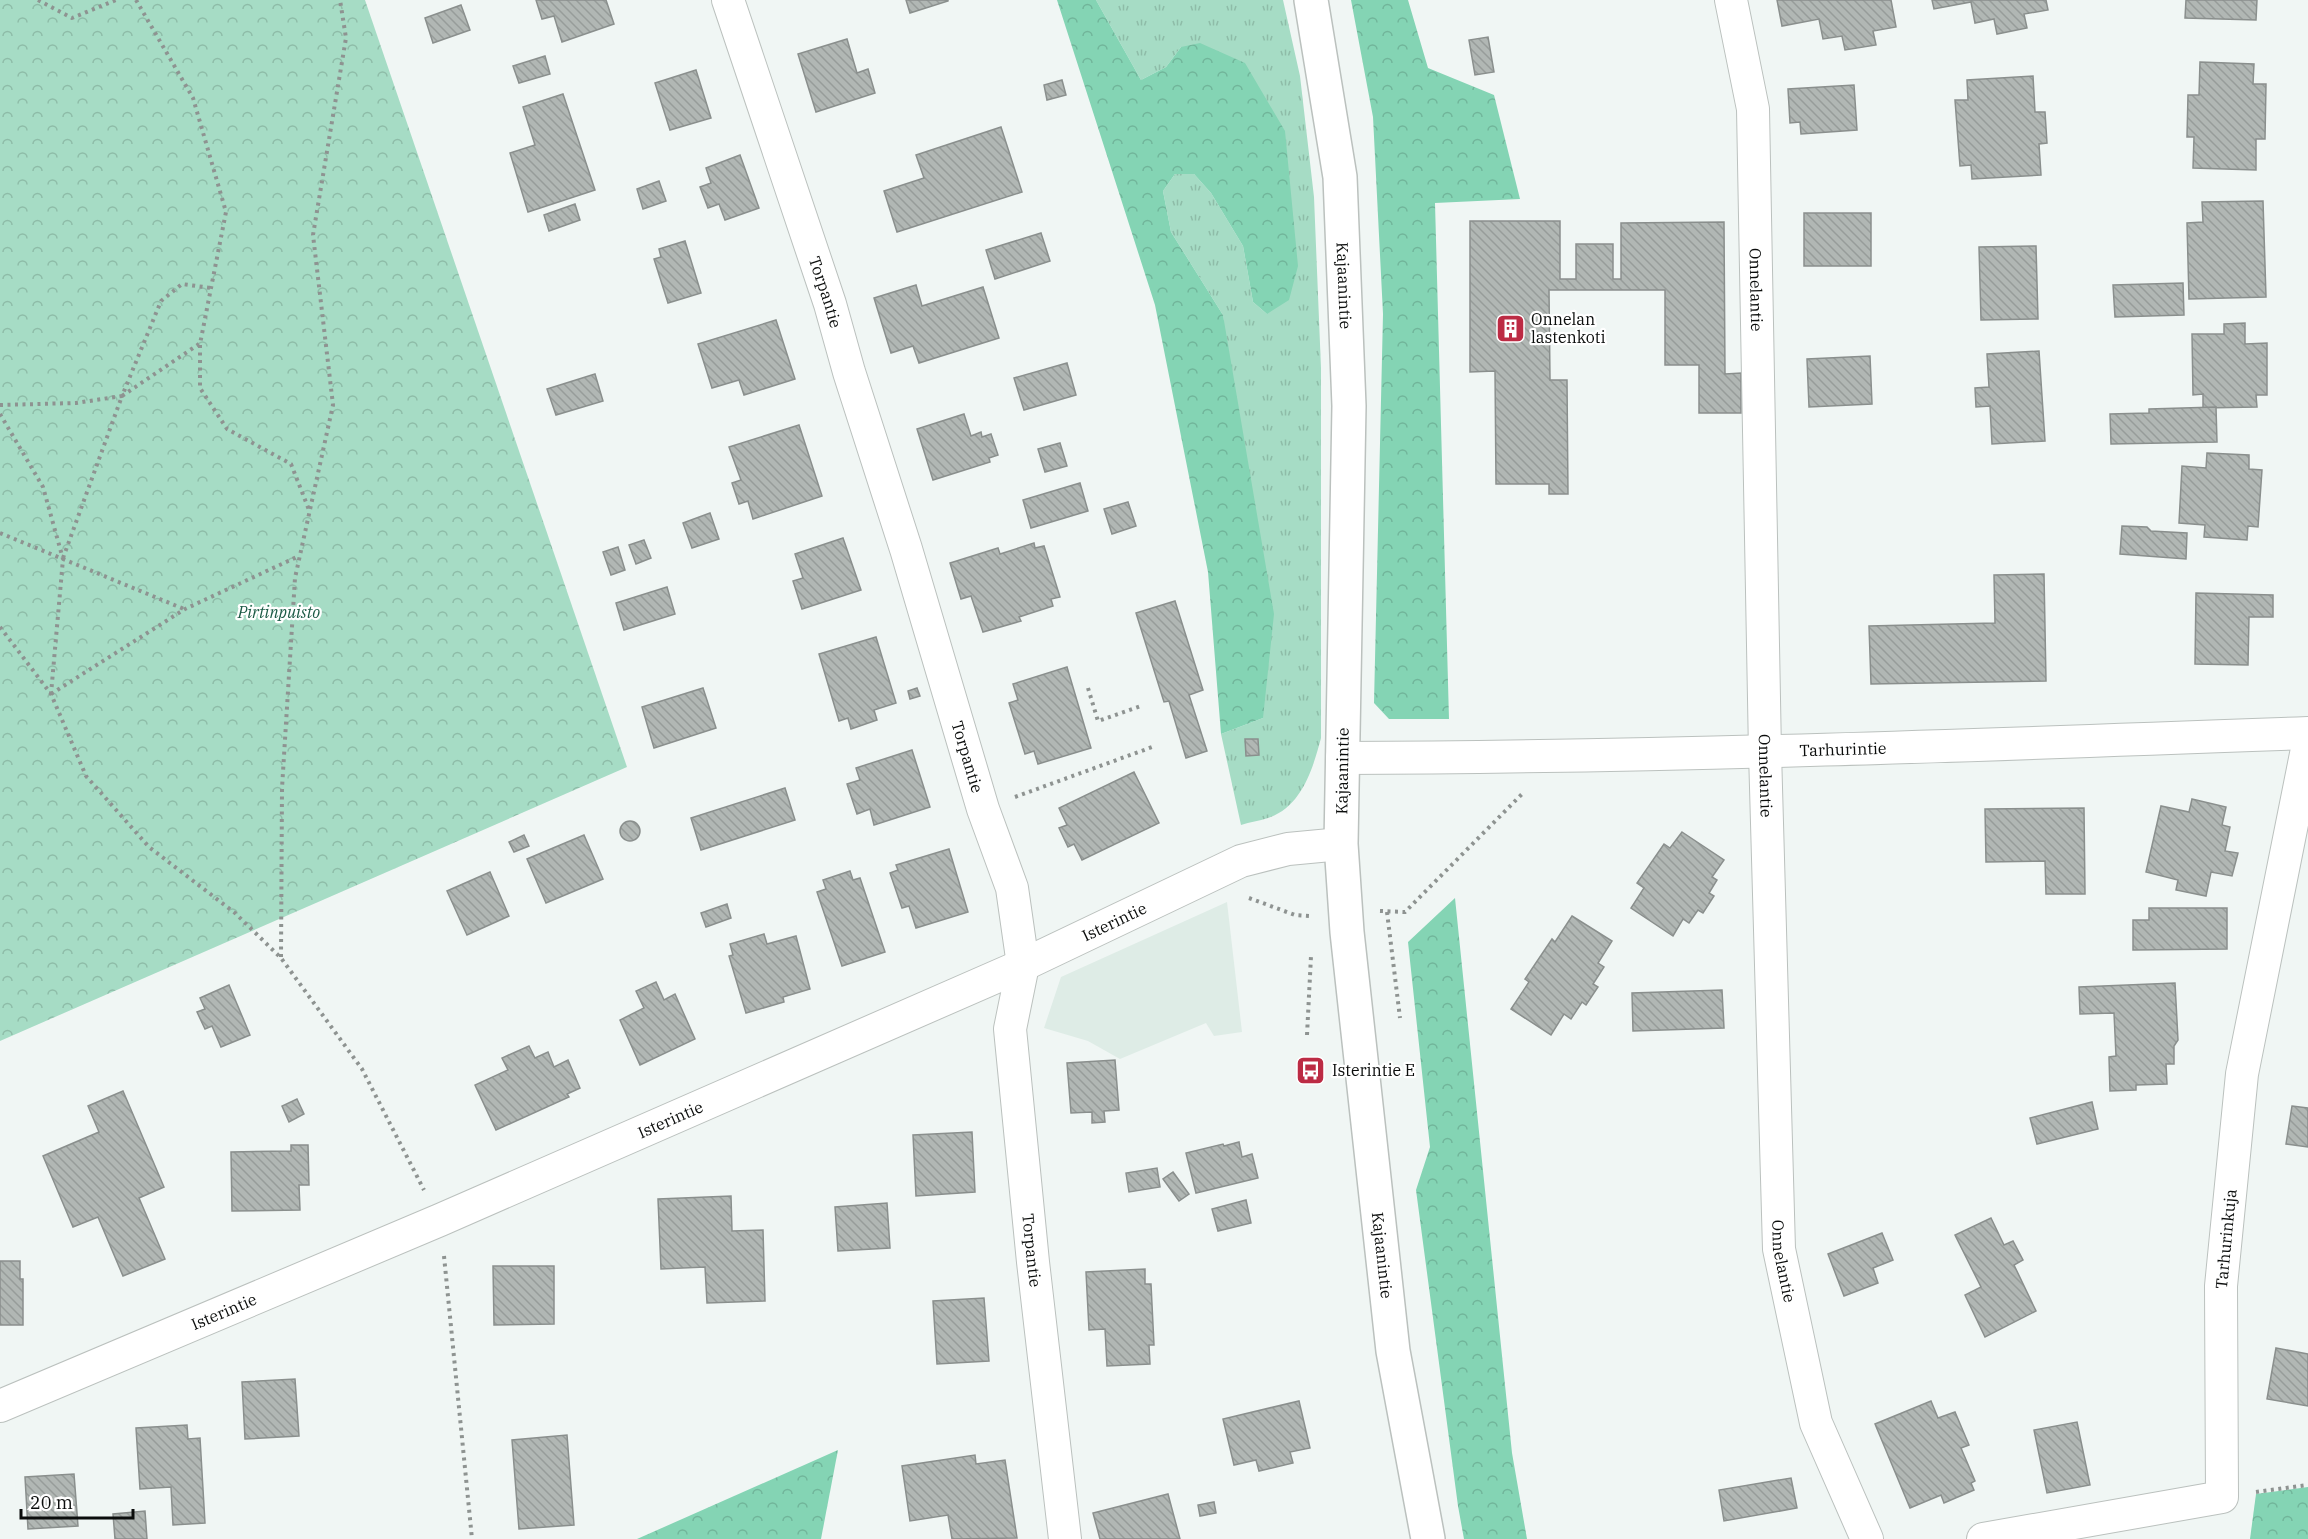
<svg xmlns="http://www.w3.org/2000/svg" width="2308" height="1539" font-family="'IBM Plex Serif',serif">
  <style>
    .built { fill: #deece6 }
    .grass { fill: url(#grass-tufts) }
    .forest { fill: url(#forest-crowns) }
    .park { fill: url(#park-crowns) }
    .building { fill: url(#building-back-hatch); stroke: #8a8f8d; stroke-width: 1.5 }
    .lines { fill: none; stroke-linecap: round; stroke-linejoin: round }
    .street-casing { stroke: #bbc1be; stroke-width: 34 }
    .secondary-casing { stroke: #bbc1be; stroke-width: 36 }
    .path { stroke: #8e9391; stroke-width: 4; stroke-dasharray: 3 4.5; stroke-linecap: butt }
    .street { stroke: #fff; stroke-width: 32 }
    .secondary { stroke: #fff; stroke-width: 33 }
    .labels { text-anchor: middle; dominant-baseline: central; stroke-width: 4.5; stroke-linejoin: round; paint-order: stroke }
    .street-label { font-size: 16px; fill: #0b0d0c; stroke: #fff }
    .poi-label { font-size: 16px; fill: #0b0d0c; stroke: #fff; text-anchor: start }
    .park-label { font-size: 16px; font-style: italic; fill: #1b5a45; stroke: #fff }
  </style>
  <defs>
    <pattern id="grass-tufts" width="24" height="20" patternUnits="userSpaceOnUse" patternTransform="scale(1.5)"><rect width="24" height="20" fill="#a6dcc5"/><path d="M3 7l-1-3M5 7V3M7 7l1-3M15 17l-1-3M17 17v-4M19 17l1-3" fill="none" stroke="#8ebca8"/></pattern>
    <pattern id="forest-crowns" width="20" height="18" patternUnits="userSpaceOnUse" patternTransform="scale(1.5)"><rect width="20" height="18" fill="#84d4b4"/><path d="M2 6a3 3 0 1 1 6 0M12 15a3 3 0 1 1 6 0" fill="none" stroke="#71b59a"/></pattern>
    <pattern id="park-crowns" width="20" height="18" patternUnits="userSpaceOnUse" patternTransform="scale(1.5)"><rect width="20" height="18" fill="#a6dcc5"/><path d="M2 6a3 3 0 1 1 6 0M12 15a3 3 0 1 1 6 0" fill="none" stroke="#8ebca8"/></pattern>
    <pattern id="building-back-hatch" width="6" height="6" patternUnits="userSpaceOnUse" patternTransform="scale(1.5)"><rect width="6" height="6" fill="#b1b7b4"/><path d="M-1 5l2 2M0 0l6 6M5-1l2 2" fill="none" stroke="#979c9a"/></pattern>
  </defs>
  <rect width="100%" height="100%" fill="#f0f6f4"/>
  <path class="built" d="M1227 902 1242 1032 1214 1036 1206 1023 1120 1059 1088 1041 1044 1028 1061 977Z"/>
  <path class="grass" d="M1096 0H1283L1300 76 1314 197 1321 368V738C1313 768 1302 807 1268 818 1259 821 1250 822 1241 825L1221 734 1263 718 1223 315 1171 232 1163 191 1175 174H1194L1211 193 1243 246 1253 302 1267 314 1181 47 1166 67 1141 80Z"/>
  <g class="forest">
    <path d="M1057 0H1096L1141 80 1166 67 1181 47 1200 43 1245 63 1285 131 1298 266 1289 300 1267 314 1253 302 1243 246 1211 193 1194 174H1175L1163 191 1171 232 1223 315 1274 614 1263 718 1221 734 1208 572 1155 305Z"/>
    <path d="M1351 0H1408L1428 68 1494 95 1520 199 1435 203 1449 719H1389L1374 703 1383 314 1373 117Z"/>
    <path d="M1455 898 1512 1453 1527 1539H1464L1458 1506 1416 1190 1430 1147 1408 942Z"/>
    <path d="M838 1450 821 1539H637Z"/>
    <path d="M2308 1487V1539H2250L2256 1494Z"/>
  </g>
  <path class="park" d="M0 0H365L627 767 0 1041Z"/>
  <g class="building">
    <path d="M536 0H606L614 24 562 42 554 16 542 19Z"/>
    <path d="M906 0H948V1L910 13Z"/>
    <path d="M1777 0H1891L1896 27 1873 31 1876 45 1845 50 1842 36 1823 39 1819 19 1782 26Z"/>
    <path d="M1932 0H2046L2048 10 2024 14 2027 28 1997 34 1994 19 1975 23 1971 2 1934 9Z"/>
    <path d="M2186 0H2257L2256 20 2185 18Z"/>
    <path d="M461 5 470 30 433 43 425 18Z"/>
    <path d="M1488 37 1494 72 1475 75 1469 40Z"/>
    <path d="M847 39 857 73 868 69 875 93 816 112 798 54Z"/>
    <path d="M545 56 550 74 519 83 513 66Z"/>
    <path d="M2200 62 2254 64 2253 84H2266L2265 139H2256V170L2193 168 2194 137H2187L2188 95H2199Z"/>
    <path d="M696 70 711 118 670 130 655 83Z"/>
    <path d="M2033 76 2035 112H2045L2047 143 2039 144 2041 175 1972 179 1971 165 1960 166 1955 100H1968L1967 80Z"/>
    <path d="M1062 80 1066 95 1047 100 1044 85Z"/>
    <path d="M1854 85 1857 130 1801 134 1800 122 1790 123 1788 89Z"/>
    <path d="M563 94 595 190 528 212 510 153 535 145 523 107Z"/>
    <path d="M1001 127 1022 192 897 232 884 191 924 178 916 155Z"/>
    <path d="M740 155 759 208 725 220 719 204 708 208 700 187 711 183 706 168Z"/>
    <path d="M659 181 666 201 643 209 637 189Z"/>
    <path d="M2263 201 2266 297 2189 299 2187 223 2203 222 2202 202Z"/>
    <path d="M575 204 580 220 549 231 544 215Z"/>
    <rect x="1804" y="213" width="67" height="53"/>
    <path d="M1470 221H1560V279H1576V244H1613V279H1621V223L1724 222 1725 374 1741 373V413H1699V365H1665V290H1549L1550 380H1567L1568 494H1549V484H1496L1495 371 1470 372Z"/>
    <path d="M1041 233 1050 261 995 279 986 250Z"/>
    <path d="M685 241 701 293 668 303 654 259 661 257 659 249Z"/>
    <path d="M2036 246 2038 319 1981 320 1979 247Z"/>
    <path d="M2183 283 2184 315 2115 317 2113 285Z"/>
    <path d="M916 285 922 306 983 287 999 338 919 363 913 346 891 353 874 298Z"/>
    <path d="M776 320 795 379 744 395 739 380 712 388 698 344Z"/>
    <path d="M2245 323V344L2267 343V395H2256L2257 407 2203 408V394L2193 395 2192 334H2224V324Z"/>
    <path d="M2039 351 2045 441 1992 444 1990 406 1976 407 1975 388 1989 387 1987 354Z"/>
    <path d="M1870 356 1872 404 1809 407 1807 359Z"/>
    <path d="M1067 363 1076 395 1024 410 1014 378Z"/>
    <path d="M595 374 603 401 556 415 547 389Z"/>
    <path d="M2216 407 2217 442 2111 444 2110 414 2149 413V409Z"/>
    <path d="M964 414 971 436 981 432 982 437 991 434 998 455 989 458 990 462 933 480 917 429Z"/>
    <path d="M799 425 822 496 753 519 748 501 739 504 732 483 741 480 729 447Z"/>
    <path d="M1060 443 1067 466 1045 472 1038 449Z"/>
    <path d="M2207 453 2249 455V469L2262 470 2258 527 2248 526 2247 540 2204 537 2205 525 2179 523 2182 466 2206 468Z"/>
    <path d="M1080 483 1088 511 1031 528 1023 500Z"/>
    <path d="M1128 502 1136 526 1112 534 1104 509Z"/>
    <path d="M710 513 719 539 692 548 683 523Z"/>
    <path d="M2122 526 2147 527 2151 531 2187 533 2186 559 2120 554Z"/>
    <path d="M843 538 861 590 802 609 793 581 803 578 795 554Z"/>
    <path d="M644 540 651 558 636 564 629 545Z"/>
    <path d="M1034 543 1035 548 1044 546 1060 597 1051 599 1053 606 1019 617 1021 621 983 632 971 596 961 599 950 563 998 548 1000 554Z"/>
    <path d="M618 547 625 570 611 575 603 552Z"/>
    <path d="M2044 574 2046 681 1871 684 1869 626 1995 623 1994 575Z"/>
    <path d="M667 587 675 614 624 630 616 603Z"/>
    <path d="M2196 593 2273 595V617H2249L2248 665 2195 664Z"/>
    <path d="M1175 601 1203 690 1189 695 1207 751 1186 758 1169 701 1164 702 1136 613Z"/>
    <path d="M876 637 896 703 874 710 877 720 851 729 848 718 839 721 819 654Z"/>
    <path d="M1067 667 1091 748 1038 764 1034 751 1025 754 1009 703 1018 700 1013 684Z"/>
    <path d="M703 688 716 728 654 748 642 707Z"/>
    <path d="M917 688 920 696 910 699 908 691Z"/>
    <path d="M1245 739H1258L1259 755 1246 756Z"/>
    <path d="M912 750 930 807 874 825 870 809 857 814 847 784 860 780 856 768Z"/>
    <path d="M1134 772 1159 823 1082 860 1074 844 1068 847 1059 828 1067 825 1059 808Z"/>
    <path d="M785 788 795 820 701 850 691 818Z"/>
    <path d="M2192 799 2226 807 2222 825 2230 827 2225 851 2238 853 2232 876 2211 872 2206 896 2176 890 2178 880 2146 872 2161 806 2189 812Z"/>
    <path d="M2084 808 2085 894H2046L2045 861 1986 862 1985 809Z"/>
    <circle cx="630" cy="831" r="10"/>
    <path d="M1682 832 1724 860 1712 877 1717 880 1709 893 1714 896 1703 913 1698 910 1689 923 1683 919 1673 936 1631 908 1644 888 1637 883 1664 844 1670 848Z"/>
    <path d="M524 835 529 846 514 852 509 842Z"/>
    <path d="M584 835 603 879 546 903 527 859Z"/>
    <path d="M949 849 968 912 916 928 909 906 902 908 890 873 898 870 896 865Z"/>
    <path d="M850 871 853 880 860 878 885 952 842 966 817 892 826 889 823 880Z"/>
    <path d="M490 872 509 916 467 935 447 891Z"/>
    <path d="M727 904 731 918 706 927 701 913Z"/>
    <path d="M2149 908H2227V949L2133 950V920H2149Z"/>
    <path d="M1572 916 1612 941 1598 963 1604 967 1593 984 1598 987 1586 1005 1582 1002 1571 1019 1564 1014 1551 1035 1511 1009 1529 982 1525 979 1552 939 1555 942Z"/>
    <path d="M764 934 767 944 796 936 810 989 783 997 784 1002 746 1013 729 956 733 955 730 944Z"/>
    <path d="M656 982 664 1000 675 994 695 1039 640 1065 620 1020 644 1008 636 991Z"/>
    <path d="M2175 983 2178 1040 2174 1046V1064H2166L2167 1084 2136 1085V1090L2110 1091 2109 1057 2116 1056 2114 1013 2080 1014 2079 987Z"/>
    <path d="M229 985 250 1035 221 1047 212 1026 205 1029 197 1012 205 1009 200 998Z"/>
    <path d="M1722 990 1724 1028 1633 1031 1632 993Z"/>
    <path d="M529 1046 535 1058 548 1052 554 1067 568 1060 580 1088 567 1094 569 1097 496 1130 475 1085 508 1070 502 1058Z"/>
    <path d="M1115 1060 1119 1110 1104 1111 1105 1122 1092 1123V1112L1071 1113 1067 1063Z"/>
    <path d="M123 1091 164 1187 139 1198 165 1259 123 1276 98 1217 73 1227 43 1156 99 1132 88 1106Z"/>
    <path d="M297 1099 304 1114 289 1122 282 1106Z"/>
    <path d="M2092 1102 2098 1129 2037 1144 2030 1118Z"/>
    <path d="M2292 1106 2308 1108V1147L2286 1144Z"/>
    <path d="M972 1132 975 1192 916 1196 913 1135Z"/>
    <path d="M1239 1142 1242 1157 1252 1154 1258 1178 1196 1193 1186 1153 1223 1144 1224 1146Z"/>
    <path d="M291 1145H308L309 1185H299L300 1210 232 1211 231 1152 291 1151Z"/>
    <path d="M1157 1168 1160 1187 1129 1192 1126 1173Z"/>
    <path d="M1173 1172 1189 1194 1179 1201 1163 1179Z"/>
    <path d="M731 1196 732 1231 763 1230 765 1301 707 1303 705 1267 661 1269 658 1199Z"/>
    <path d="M1246 1200 1251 1223 1218 1231 1212 1209Z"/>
    <path d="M887 1203 890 1248 838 1251 835 1207Z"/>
    <path d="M1991 1218 2004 1245 2013 1241 2023 1260 2014 1265 2036 1311 1985 1337 1965 1295 1981 1287 1955 1235Z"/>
    <path d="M1882 1233 1893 1260 1873 1268 1878 1283 1844 1296 1828 1254Z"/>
    <path d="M0 1261H20V1279H23V1325H0Z"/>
    <path d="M493 1266H554V1324L494 1325Z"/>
    <path d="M1145 1269V1284H1151L1154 1345H1149L1150 1364 1107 1366 1105 1329 1089 1330 1086 1272Z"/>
    <path d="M984 1298 989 1361 937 1364 933 1301Z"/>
    <path d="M2276 1348 2308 1354V1406L2267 1399Z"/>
    <path d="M295 1379 299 1436 245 1439 242 1382Z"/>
    <path d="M1299 1401 1310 1448 1290 1452 1293 1463 1259 1471 1256 1460 1234 1465 1223 1419Z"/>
    <path d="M1931 1401 1938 1418 1955 1412 1969 1445 1961 1448 1975 1481 1971 1483 1974 1490 1944 1503 1941 1495 1910 1508 1875 1424Z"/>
    <path d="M2077 1422 2090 1485 2047 1493 2034 1430Z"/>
    <path d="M187 1425 188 1439 200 1438 205 1523 173 1525 171 1487 140 1489 136 1428Z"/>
    <path d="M567 1435 574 1525 519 1529 512 1440Z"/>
    <path d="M975 1455 976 1464 1005 1460 1017 1538 952 1539 948 1515 910 1521 902 1466Z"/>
    <path d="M74 1474 78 1526 28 1529 25 1477Z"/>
    <path d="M1791 1478 1797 1508 1724 1521 1719 1490Z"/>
    <path d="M1168 1494 1180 1539H1100L1093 1513Z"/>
    <path d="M1214 1502 1216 1513 1200 1516 1198 1505Z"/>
    <path d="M145 1511 147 1539H115L113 1514Z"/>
  </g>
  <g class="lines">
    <defs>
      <g id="street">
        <path id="s1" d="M728 0 830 304 849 372 906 549 983 809 1012 888 1023 965 1010 1029 1033 1262 1065 1539"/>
        <path id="s2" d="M1731 0 1753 109 1765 752 1779 1249 1816 1423 1867 1539"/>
        <path id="s3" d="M1342 758C1664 757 1986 745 2308 733"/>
        <path id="s4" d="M0 1406 440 1220 1023 965 1241 861 1288 849 1341 844"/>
        <path id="s5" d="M1983 1539 2222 1497 2221 1286 2242 1074 2308 744"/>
      </g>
      <g id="secondary">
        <path id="s6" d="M1311 0 1340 177 1349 406 1341 844 1347 932 1393 1351 1428 1539"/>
      </g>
    </defs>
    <use href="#street" class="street-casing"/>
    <use href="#secondary" class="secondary-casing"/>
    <g class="path">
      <path d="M38 0 72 18 116 0"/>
      <path d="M136 0 193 98 226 212 200 344V388L227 429 291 464 309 510"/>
      <path d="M0 405 76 403 122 396 161 301 182 284 211 288"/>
      <path d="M0 414 43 487 63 559 51 694"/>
      <path d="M0 533 184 609"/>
      <path d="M63 558 122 396 199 344"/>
      <path d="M0 627 51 694 86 776 149 847 235 913 281 958 362 1069 424 1190"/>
      <path d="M1088 688 1098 721 1141 706"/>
      <path d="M51 694 185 609 299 556"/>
      <path d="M1015 797 1155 746"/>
      <path d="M1249 898 1295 915 1310 916"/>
      <path d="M1380 911 1405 912 1524 792"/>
      <path d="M1387 912 1400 1018"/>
      <path d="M281 957 282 788 295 578 333 405 313 235 346 38 340 0"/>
      <path d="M1307 1035 1311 956"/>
      <path d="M444 1256 472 1539"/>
      <path d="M2256 1492 2308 1485"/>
    </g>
    <use href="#street" class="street"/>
    <use href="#secondary" class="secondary"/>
  </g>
  <defs>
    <symbol id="building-square" viewBox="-11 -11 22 22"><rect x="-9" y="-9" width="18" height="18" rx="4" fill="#bc2b44" stroke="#fff"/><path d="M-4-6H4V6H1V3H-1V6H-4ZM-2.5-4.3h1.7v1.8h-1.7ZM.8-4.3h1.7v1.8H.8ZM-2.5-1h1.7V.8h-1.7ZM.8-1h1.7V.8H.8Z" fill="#fff"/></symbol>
    <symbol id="bus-square" viewBox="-11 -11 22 22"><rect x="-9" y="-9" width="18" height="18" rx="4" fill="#bc2b44" stroke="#fff"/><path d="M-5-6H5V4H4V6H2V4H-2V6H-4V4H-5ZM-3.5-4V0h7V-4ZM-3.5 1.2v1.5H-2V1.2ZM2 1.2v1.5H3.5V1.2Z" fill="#fff"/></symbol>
  </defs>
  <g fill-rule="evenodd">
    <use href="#building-square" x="1494" y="312" width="33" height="33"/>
    <use href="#bus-square" x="1294" y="1054" width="33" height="33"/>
  </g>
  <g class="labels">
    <g class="street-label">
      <text stroke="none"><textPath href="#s6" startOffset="288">Kajaanintie</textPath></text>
      <text stroke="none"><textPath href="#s2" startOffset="292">Onnelantie</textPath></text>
      <text stroke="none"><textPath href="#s1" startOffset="308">Torpantie</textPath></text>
      <text stroke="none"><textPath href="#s3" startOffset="501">Tarhurintie</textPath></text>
      <text stroke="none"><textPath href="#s1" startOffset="794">Torpantie</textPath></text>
      <text transform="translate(1342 771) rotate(-89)">Kajaanintie</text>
      <text stroke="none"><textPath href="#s2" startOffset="778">Onnelantie</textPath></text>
      <text stroke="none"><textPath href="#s4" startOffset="1215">Isterintie</textPath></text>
      <text stroke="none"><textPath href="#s4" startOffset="729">Isterintie</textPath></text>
      <text stroke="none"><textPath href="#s5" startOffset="501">Tarhurinkuja</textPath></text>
      <text stroke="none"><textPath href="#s1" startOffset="1298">Torpantie</textPath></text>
      <text stroke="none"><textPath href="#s6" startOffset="1260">Kajaanintie</textPath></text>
      <text stroke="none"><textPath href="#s2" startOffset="1264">Onnelantie</textPath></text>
      <text stroke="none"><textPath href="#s4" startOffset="243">Isterintie</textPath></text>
    </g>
    <g class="poi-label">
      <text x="1531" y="319">Onnelan<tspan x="1531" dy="18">lastenkoti</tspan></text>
      <text x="1332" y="1070">Isterintie E</text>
    </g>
    <g class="park-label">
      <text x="279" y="612">Pirtinpuisto</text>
    </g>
  </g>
  <path d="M21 1509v9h112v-9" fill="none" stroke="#0b0d0c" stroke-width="3"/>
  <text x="30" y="1509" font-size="18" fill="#0b0d0c" stroke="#ffffff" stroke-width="4.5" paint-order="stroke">20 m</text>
</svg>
